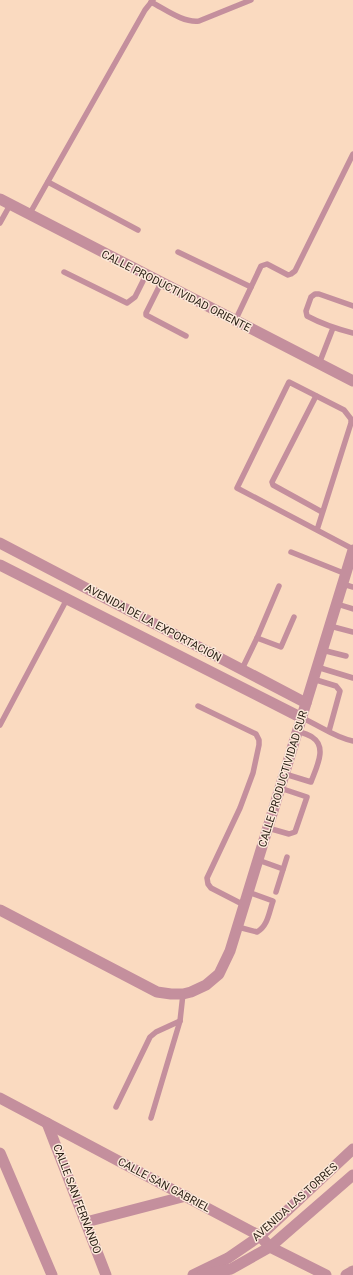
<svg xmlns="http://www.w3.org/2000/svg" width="353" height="1275" font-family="Roboto,sans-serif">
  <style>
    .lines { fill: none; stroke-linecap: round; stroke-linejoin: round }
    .service { stroke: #c48f9d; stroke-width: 5.5 }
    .minor { stroke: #c48f9d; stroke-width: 11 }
    .tertiary { stroke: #c48f9d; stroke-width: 11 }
    .labels { text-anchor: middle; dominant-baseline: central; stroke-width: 3; stroke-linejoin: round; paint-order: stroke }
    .street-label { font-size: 11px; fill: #291e14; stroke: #fdeada }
  </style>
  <rect width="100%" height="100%" fill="#fadac0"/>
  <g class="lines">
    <g class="service">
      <path d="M151 2C165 9 183 23 199 21L251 0"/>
      <path d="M48 182 138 230"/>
      <path d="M29 215 145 10 153 0"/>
      <path d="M0 223 10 205"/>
      <path d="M178 252 251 287"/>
      <path d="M64 272 127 303 135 297 146 275"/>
      <path d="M161 283 146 313V315L186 336"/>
      <path d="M353 306 319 294H315L311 297 306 311 307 316C322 324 337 329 353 333"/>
      <path d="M235 321 261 266 267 264 288 275 291 274 295 271 353 154"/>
      <path d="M319 364 333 328"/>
      <path d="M316 396 272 482 273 485 322 512"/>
      <path d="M317 530 351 423V419L344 410 289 382 237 488 353 549"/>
      <path d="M291 552 346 574"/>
      <path d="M343 584 353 587"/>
      <path d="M279 586 257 638 281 647 294 617"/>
      <path d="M337 604 353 609"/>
      <path d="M330 626 353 632"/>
      <path d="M322 650 346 656"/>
      <path d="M317 667 353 678"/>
      <path d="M242 669 257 638"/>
      <path d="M313 679 336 686 340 691 329 731"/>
      <path d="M198 706 256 734 259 740V745L253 773 240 808 207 878 208 884 211 888 244 905"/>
      <path d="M302 718C319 725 335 738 353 741"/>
      <path d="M0 725 67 599"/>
      <path d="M285 774 311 782C316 768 328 747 312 737 308 734 302 733 298 731"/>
      <path d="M268 828 289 834 295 832 307 797 280 788"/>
      <path d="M258 860 283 869"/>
      <path d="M276 892 287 857"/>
      <path d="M238 927 257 932C268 926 269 912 273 901L248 892"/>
      <path d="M116 1107 150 1037 156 1032 180 1021"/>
      <path d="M151 1118 180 1021 183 994"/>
    </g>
    <g class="minor">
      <path d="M0 199 353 381"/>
      <path d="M0 543 306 703"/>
      <path d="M0 565 302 718"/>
      <path d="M0 910 157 992 171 994H183L191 992 206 985 219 974 230 951 353 550"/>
      <path d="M0 1098 260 1236 270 1247 326 1275"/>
      <path d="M47 1123 106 1275"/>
      <path d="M0 1153 52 1275"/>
      <path d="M86 1222 186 1196"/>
      <path d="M346 1275 353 1271"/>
    </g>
    <g class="tertiary">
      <path d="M193 1275 228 1258 260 1236 353 1149"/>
      <path d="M202 1275 231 1269 270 1247 353 1175"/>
    </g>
  </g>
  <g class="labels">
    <g class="street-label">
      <text transform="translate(176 291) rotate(27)">CALLE PRODUCTIVIDAD ORIENTE</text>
      <text transform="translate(153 623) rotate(28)">AVENIDA DE LA EXPORTACIÓN</text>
      <text transform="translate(283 779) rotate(-73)">CALLE PRODUCTIVIDAD SUR</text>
      <text transform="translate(164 1185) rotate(28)">CALLE SAN GABRIEL</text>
      <text transform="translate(77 1199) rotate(69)">CALLE SAN FERNANDO</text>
      <text transform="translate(295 1202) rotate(-42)">AVENIDA LAS TORRES</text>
    </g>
  </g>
</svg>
